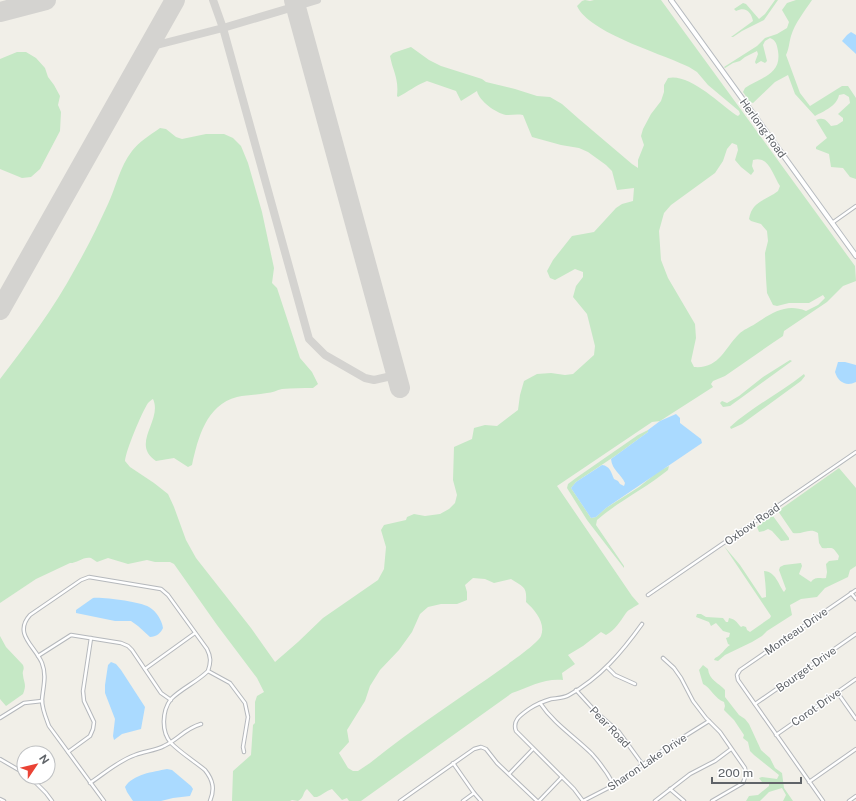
<svg xmlns="http://www.w3.org/2000/svg" width="856" height="801" font-family="'Public Sans',sans-serif">
  <style>
    .green { fill: #c5e8c5; fill-rule: evenodd }
    .water { fill: #aadaff }
    .lines { fill: none; stroke-linecap: round; stroke-linejoin: round }
    .taxiway { stroke: #d4d3d0; stroke-width: 8 }
    .runway { stroke: #d4d3d0; stroke-width: 20 }
    .street-casing { stroke: #b5b8bc; stroke-width: 4.5 }
    .secondary-casing { stroke: #b6babf; stroke-width: 6 }
    .street { stroke: #fff; stroke-width: 2.5 }
    .secondary { stroke: #fff; stroke-width: 4 }
    .labels { text-anchor: middle; dominant-baseline: central; stroke-width: 3; stroke-linejoin: round; paint-order: stroke }
    .street-label { font-size: 11px; fill: #5f6368; stroke: #fff }
  </style>
  <rect width="100%" height="100%" fill="#f1efe8"/>
  <g class="green">
    <path d="M585 0 590 1 594 0H661L855 266 856 281 843 286 827 302 784 331 783 336 774 342 725 376 713 381 711 384 713 387 660 421 652 422 557 486 632 596 639 604C635 607 629 609 626 613 620 622 615 630 606 635L601 632 583 646 568 655 575 664 562 673 563 680C545 678 529 687 512 693L361 801H349L347 798 342 800 332 789C326 791 322 795 317 797H314L307 789C302 793 305 797 298 801L292 800 290 801H232L233 771 251 755 253 725 255 723V702L257 696 264 692 257 678 217 625 174 564 170 562H155L147 560 128 564 108 558 97 562C95 561 93 559 91 558 84 556 77 563 70 563L36 579 0 603V379C27 344 54 308 75 269 87 248 98 226 108 204 116 187 120 166 132 151 139 142 150 135 160 128L166 129 176 137 182 139 206 134H224L233 138 241 146 248 163 262 212 274 268 272 283 277 288 300 358 312 372 318 384 313 388C303 388 292 388 282 389 277 390 272 393 267 393 257 395 247 395 237 397 206 405 198 438 192 465L188 467 174 458 156 461C130 444 163 420 153 399 151 400 150 401 148 403 142 412 126 450 125 461L130 467 154 483 168 494 174 507 186 540 196 558 251 628 275 662 298 642 323 618 378 580 384 569 386 547 381 530 384 525 406 520 407 517 414 514 425 516 440 514 449 509 455 503 457 495 453 480 454 447 472 439 474 428 485 425 497 426 518 410 520 395 524 381 537 374 551 373 565 375 573 374 594 355 595 346 587 314 573 297 576 286 583 277V272L575 269 555 280 550 278 547 271 553 260 572 236 594 232 616 208 622 204 633 201 634 188 617 190 612 171 606 165 588 152 579 148 561 145 532 137 523 115C517 114 512 115 506 115 496 113 479 101 477 91L461 101 456 91 427 81C416 85 408 92 398 97L397 96C399 78 393 72 390 56L393 53 411 47 429 60 441 66 482 79 486 82 515 89 537 96 550 97 562 104 579 119 632 164 638 168V160L644 145 641 136 643 129 651 114 661 101 664 92V85L668 78C689 73 719 103 736 115L738 116 740 114 739 111 708 85 697 72 689 67C663 54 589 33 577 6L582 1ZM732 143 737 145 738 150 735 160 741 167 751 175 754 171 752 166 753 160C769 155 773 176 780 186L778 191C765 201 752 201 749 219L751 221 761 224 767 231 768 241 765 253 766 278 767 293 773 305 777 306 789 303H809L823 295 825 298 818 305 806 311C786 303 772 313 755 324 750 327 743 330 739 334 724 349 719 369 694 367L691 361 696 338 695 324 668 278 661 260 659 231 664 213 671 205 715 173 723 161 727 149ZM473 578 485 579 494 583 511 579C524 587 527 587 526 602 535 610 546 623 541 636 537 644 512 661 504 667 459 699 413 728 370 763L358 771H353L348 768 339 753 349 742 347 730 365 701 370 686 380 670 399 650 412 632 420 614 428 607 441 604H457L467 600V592L465 585Z"/>
    <path d="M775 0H778L764 20 742 31 733 37H731L753 21C751 12 746 6 736 11L734 9 743 3 746 4 759 19 765 14Z"/>
    <path d="M796 0H812C804 12 795 23 791 36 789 43 789 49 786 55L800 93 810 106 842 86H848L856 98V179L850 177 843 168 831 167 829 154 816 149V147L827 138 816 120C824 117 826 120 831 126L837 125 843 121V118L838 114 850 103 849 97 844 94 839 95C837 106 824 111 815 116L795 94 788 75 775 82 753 103 750 102 743 92 745 88C761 77 782 75 778 51 777 45 776 40 770 38L765 41 763 45 767 61 765 63 761 61 756 64 755 62 758 54 757 51 745 57 740 61 733 63 725 68 724 67 757 46 765 38 777 34 787 28 789 22 782 10 787 3Z"/>
    <path d="M17 52H26L36 58 45 68 48 77 54 85 60 96 58 105 61 112 60 131 40 169 31 177 22 178 0 169V59Z"/>
    <path d="M790 360 792 361 730 406 723 407 720 403 722 401 727 403 739 396 763 377Z"/>
    <path d="M804 374 805 376 801 381 742 424 731 429 730 427C752 407 780 393 804 374Z"/>
    <path d="M648 430V432L615 456 576 482 571 488 591 518 596 517 606 508 639 487 659 471 669 466 668 470C646 488 619 501 597 520L596 525 624 566V568L587 520 567 488 568 484 576 478 638 435Z"/>
    <path d="M839 468 856 488V566L850 570 848 577 825 588 817 597 801 599 790 605 792 615 767 631 762 636 752 642 725 655 718 661 714 660 715 658C722 655 724 649 730 645L728 644 726 638 729 637 730 633 723 631 716 623 711 626 709 622 696 617 697 614H701L706 617 723 618 726 622H728L729 618C737 620 736 622 741 627L743 626 746 627 747 630 750 632 770 618 771 616 724 546 740 565 762 598 766 597C766 588 765 580 764 571 776 572 778 584 784 592L786 589 779 570 780 567 784 565 801 563 802 566 799 574 811 582C816 576 819 579 826 578L827 572 826 564 829 561 838 560 839 556C831 545 834 549 822 548L819 543 818 533C809 527 803 535 793 533L778 511Z"/>
    <path d="M771 515 773 516 789 538V540L781 541 772 531 768 529 764 531 759 532 757 527Z"/>
    <path d="M0 636 6 647 23 665C25 670 22 670 23 675 24 684 27 684 23 694L6 706 0 699Z"/>
    <path d="M703 665 708 669C709 680 719 683 725 690V697L739 715 745 719 749 724 761 750 770 758 775 768 782 773 784 788 793 801H783L786 795 782 788 769 792 760 801H746L749 796 758 795 769 786V784L767 782H762L759 778 762 777 777 779 779 775 754 755 750 751 748 742 743 738 744 735 734 720 724 710 725 706 724 702C715 699 711 688 703 684L699 670Z"/>
  </g>
  <g class="water">
    <path d="M851 32 856 35V54L842 41 847 35Z"/>
    <path d="M838 362H845L856 365V382C846 387 838 382 835 372Z"/>
    <path d="M676 414 680 418V423L701 439 702 443 606 508 596 517 591 518 571 488 576 482 602 465C610 466 611 472 614 479L618 481 620 484 624 486 625 483C621 474 612 470 611 459L648 432V430L660 421Z"/>
    <path d="M93 598C104 597 140 602 149 607 156 611 162 620 163 628 161 633 156 637 150 637L138 626 131 621H115L76 613V610Z"/>
    <path d="M111 662 116 664 121 670 145 707 141 729 122 734 114 740 113 736 115 719 105 693V685L108 665Z"/>
    <path d="M167 769 172 770 191 786 193 789 190 796 173 798 161 801H133L127 792 125 787C133 774 153 772 167 769Z"/>
  </g>
  <g class="lines">
    <g class="taxiway">
      <path d="M213 0 223 28 309 339 325 355 365 378 374 380 396 375"/>
      <path d="M149 47 223 28 317 0"/>
    </g>
    <g class="runway">
      <path d="M294 0 400 388"/>
      <path d="M0 12 46 0"/>
      <path d="M0 310 175 0"/>
    </g>
    <defs>
      <g id="street">
        <path d="M832 223 856 206"/>
        <path d="M851 593 856 599"/>
        <path d="M648 595 856 452"/>
        <path d="M38 656 71 635 121 643 128 646 132 650 161 693 171 700"/>
        <path d="M663 658 674 668 681 678 693 701 706 718 720 732 745 768 746 774 743 783 712 801"/>
        <path d="M607 667 615 675 635 684"/>
        <path d="M145 669 195 633"/>
        <path d="M208 671 230 683 245 703 248 717 243 747 244 752"/>
        <path d="M576 690 597 713 619 732 643 765"/>
        <path d="M837 692 856 719"/>
        <path d="M540 703C554 724 575 737 592 754 601 764 608 774 614 785"/>
        <path d="M755 704 856 634"/>
        <path d="M0 718 24 703 42 701"/>
        <path d="M776 735 856 679"/>
        <path d="M68 752 90 736 93 729 94 722 84 701 83 691 91 638"/>
        <path d="M0 759 24 773"/>
        <path d="M453 763 474 793 481 801"/>
        <path d="M509 774 533 749"/>
        <path d="M30 777 46 793 52 801"/>
        <path d="M809 782 856 749"/>
        <path d="M90 783C105 773 118 761 135 755 144 751 155 751 164 746 179 739 184 729 201 724"/>
        <path d="M670 789 684 801"/>
        <path d="M0 799 4 801"/>
        <path d="M104 801 49 726C46 718 42 709 42 700 43 687 47 676 42 663 35 646 13 634 30 615L81 580 89 577 161 589 168 595 207 649C211 657 211 662 208 671 197 682 182 688 171 699 162 711 161 732 171 743 181 753 194 761 205 770 213 780 215 789 210 801"/>
        <path d="M400 801 474 749 481 747 486 749 497 763 537 801"/>
        <path d="M463 801 474 793"/>
        <path d="M539 801 562 777"/>
        <path d="M583 801 574 789 516 731C512 720 521 715 529 709 535 705 544 701 551 699 558 698 564 698 569 695 600 678 622 652 642 624"/>
        <path d="M583 801 614 785 666 748 709 721"/>
        <path d="M655 801 690 774 715 761 731 749"/>
        <path d="M823 801 738 680 737 675 740 670 856 590"/>
        <path d="M849 801 856 796"/>
      </g>
      <path id="secondary" d="M671 0 856 256"/>
    </defs>
    <use href="#street" class="street-casing"/>
    <use href="#secondary" class="secondary-casing"/>
    <use href="#street" class="street"/>
    <use href="#secondary" class="secondary"/>
  </g>
  <g class="labels">
    <g class="street-label">
      <text transform="translate(763 128) rotate(54)">Herlong Road</text>
      <text transform="translate(752 524) rotate(-35)">Oxbow Road</text>
      <text transform="translate(796 631) rotate(-35)">Monteau Drive</text>
      <text transform="translate(806 669) rotate(-35)">Bourget Drive</text>
      <text transform="translate(816 707) rotate(-35)">Corot Drive</text>
      <text transform="translate(610 727) rotate(46)">Pear Road</text>
      <text transform="translate(647 762) rotate(-34)">Sharon Lake Drive</text>
    </g>
  </g>
  <g transform="translate(36 765) rotate(55)"><circle r="19" fill="#ffffff" stroke="#bfc1c3"/>
  <path d="M0-3L7 15L0 10L-7 15Z" fill="#ea4335"/>
  <text y="-6" font-size="11" font-weight="bold" text-anchor="middle" fill="#5f6368">N</text>
  </g>
  <path d="M712 777v6h89v-6" fill="none" stroke="#5f6368" stroke-width="2"/>
  <text x="718" y="777" font-size="12" fill="#5f6368" stroke="#ffffff" stroke-width="3" paint-order="stroke">200 m</text>
</svg>
